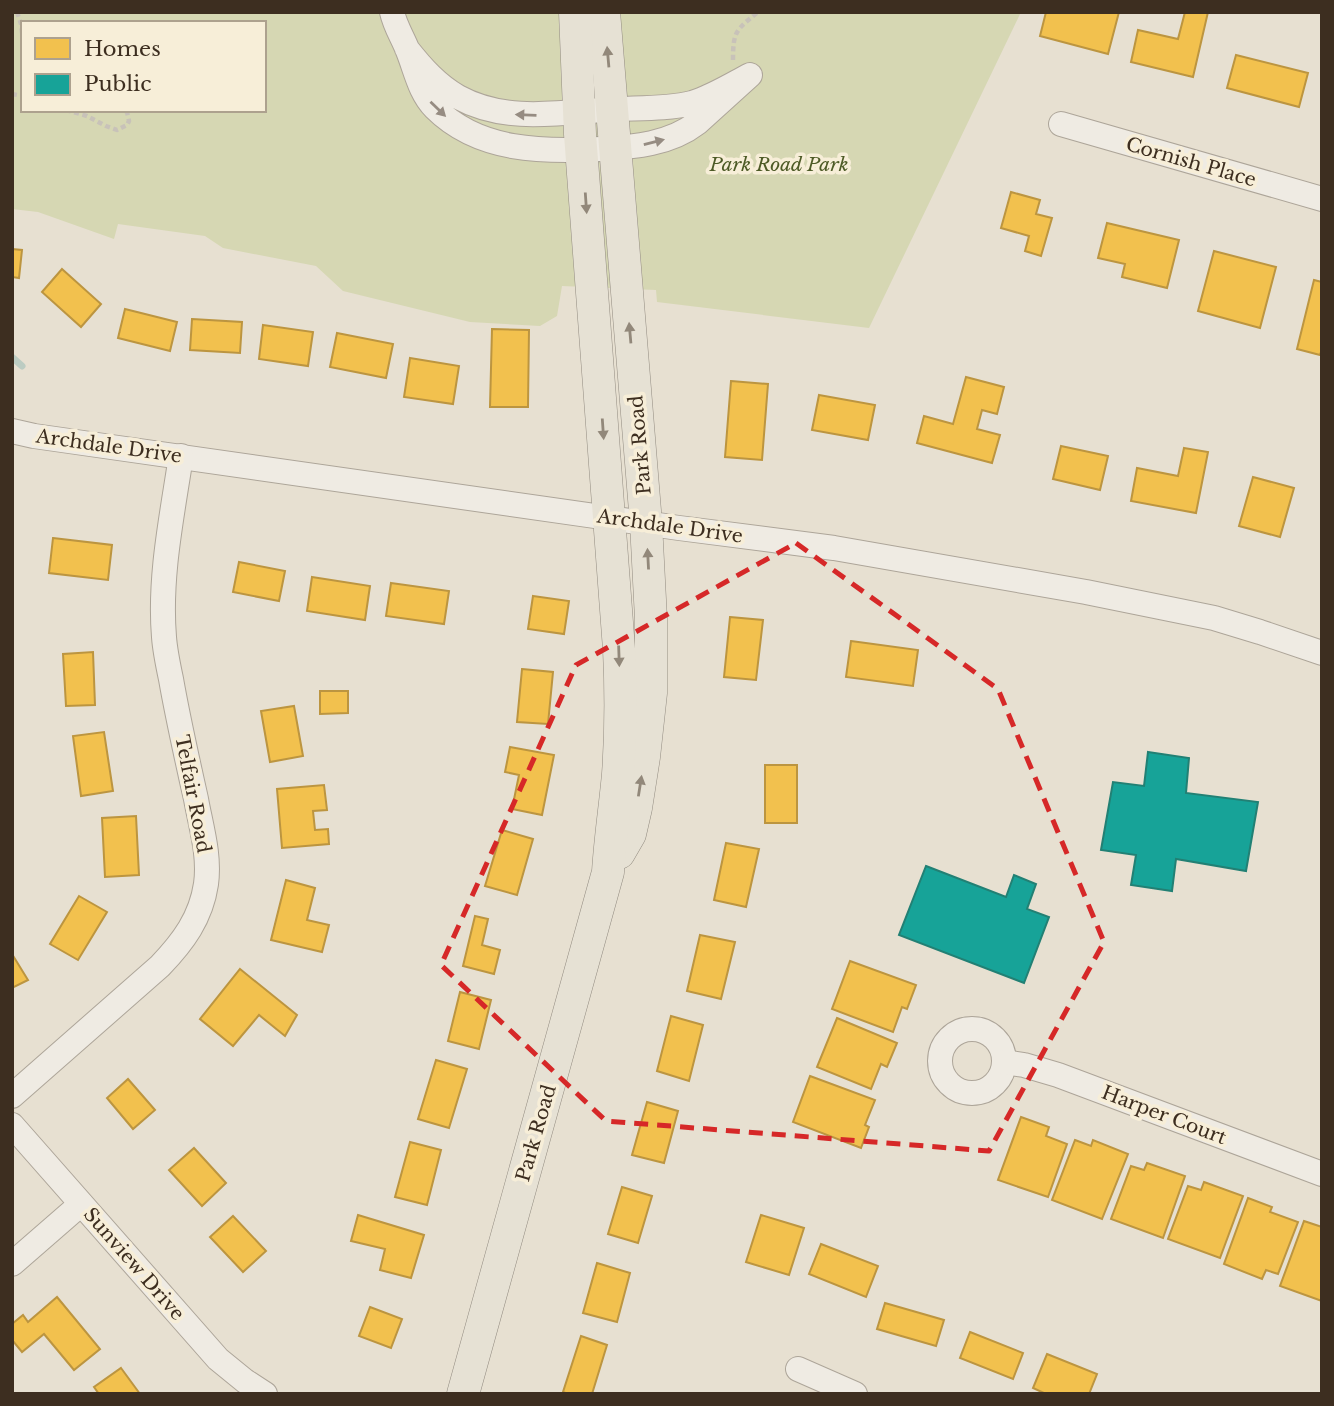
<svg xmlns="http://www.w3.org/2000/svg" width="1334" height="1406" font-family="'Libre Baskerville',serif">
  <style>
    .green { fill: #d6d7b3; fill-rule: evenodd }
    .homes { fill: #f2c14e; stroke: #bc9540; stroke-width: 2 }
    .public { fill: #17a398; stroke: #228074; stroke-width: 2 }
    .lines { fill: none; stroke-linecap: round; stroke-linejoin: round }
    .stream { stroke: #bcccc2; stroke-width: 7 }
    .minor-casing { stroke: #ada599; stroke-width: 26 }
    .major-casing { stroke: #928b80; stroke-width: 33 }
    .path { stroke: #c8c2b9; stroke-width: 4.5; stroke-dasharray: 5 3.5; stroke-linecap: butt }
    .minor { stroke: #efebe3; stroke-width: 24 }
    .major { stroke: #e6e1d4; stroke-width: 32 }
    .oneway { fill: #92887a }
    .oneway2 { fill: #968c82 }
    .marked { fill: none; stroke: #d62828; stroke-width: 5; stroke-dasharray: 14 9; stroke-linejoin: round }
    .labels { text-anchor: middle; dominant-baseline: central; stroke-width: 7; stroke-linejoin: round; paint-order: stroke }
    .street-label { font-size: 19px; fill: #3d2e20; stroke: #f7eed8 }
    .park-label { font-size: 19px; font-style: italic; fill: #4d5a26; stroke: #f7eed8 }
  </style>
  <rect width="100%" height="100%" fill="#e7e0d1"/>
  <path class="green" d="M12 12H1021L869 328 657 302 656 290 562 286 557 316 540 326 470 322 343 291 316 266 223 248 205 236 118 224 114 239 38 212 12 209ZM23 23H264V110H23Z"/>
  <g class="homes">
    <path d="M1046 12H1119L1108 54 1040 36Z"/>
    <path d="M1185 12H1208L1193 77 1131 62 1138 30 1178 39Z"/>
    <path d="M1236 55 1308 73 1299 107 1227 88Z"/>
    <path d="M1011 192 1040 200 1036 214 1052 218 1041 256 1025 251 1029 236 1001 228Z"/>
    <path d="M1107 223 1179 240 1167 288 1122 277 1125 264 1098 258Z"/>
    <path d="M12 249 22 250 19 278 12 277Z"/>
    <path d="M1214 251 1276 267 1260 328 1198 311Z"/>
    <path d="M62 269 101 304 81 327 42 292Z"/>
    <path d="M1314 280 1322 282V349L1320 355 1297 349Z"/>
    <path d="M125 309 177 322 170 351 118 338Z"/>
    <path d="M192 319 242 322 240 353 190 350Z"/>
    <path d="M263 325 313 332 308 366 259 359Z"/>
    <path d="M492 329 529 330 528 407H490Z"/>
    <path d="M337 333 393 344 386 378 330 367Z"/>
    <path d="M410 358 459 366 453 404 404 397Z"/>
    <path d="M966 377 1004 387 997 414 982 410 977 429 1000 435 992 463 917 443 924 416 953 424Z"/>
    <path d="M731 381 768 384 762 460 725 457Z"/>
    <path d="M819 395 875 405 868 440 812 430Z"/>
    <path d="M1061 446 1108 456 1100 490 1053 479Z"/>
    <path d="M1184 448 1208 452 1196 513 1131 501 1137 468 1178 476Z"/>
    <path d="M1253 477 1294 488 1280 537 1239 526Z"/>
    <path d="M53 538 112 545 108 580 49 573Z"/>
    <path d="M239 562 285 571 279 601 233 592Z"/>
    <path d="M312 577 370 586 365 620 307 611Z"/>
    <path d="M391 583 449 591 444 624 386 616Z"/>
    <path d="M533 596 569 601 564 634 528 629Z"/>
    <path d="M730 617 763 620 756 680 724 677Z"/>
    <path d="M851 641 918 650 913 686 846 677Z"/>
    <path d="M93 652 95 705 66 706 63 654Z"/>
    <path d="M522 669 553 672 548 724 517 722Z"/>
    <path d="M320 691H348V713L320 714Z"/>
    <path d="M294 706 303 756 270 762 261 711Z"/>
    <path d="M104 732 113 791 81 796 73 736Z"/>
    <path d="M510 747 554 755 542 815 512 809 519 775 505 772Z"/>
    <rect x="765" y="765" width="32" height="58"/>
    <path d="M324 785 327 810 313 811 315 830 328 829 329 844 282 848 277 789Z"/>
    <path d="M136 816 139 875 105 877 102 818Z"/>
    <path d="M502 830 533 839 517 895 485 886Z"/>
    <path d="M726 843 759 849 746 907 714 900Z"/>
    <path d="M286 880 315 888 307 920 329 925 322 952 271 940Z"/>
    <path d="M79 896 107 912 78 960 50 944Z"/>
    <path d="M475 916 488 919 482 945 500 950 494 974 463 966Z"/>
    <path d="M700 935 735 942 721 999 687 991Z"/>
    <path d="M12 954 28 980 12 988Z"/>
    <path d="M850 961 916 985 907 1009 902 1007 893 1032 832 1009Z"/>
    <path d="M240 969 297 1015 285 1036 259 1015 233 1046 200 1019Z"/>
    <path d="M460 992 491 1000 479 1049 448 1041Z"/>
    <path d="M671 1016 703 1025 689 1081 657 1071Z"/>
    <path d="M837 1018 897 1043 887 1067 881 1064 871 1089 817 1067Z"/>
    <path d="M436 1060 467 1069 449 1128 418 1119Z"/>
    <path d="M810 1076 875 1100 865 1125 869 1127 861 1148 793 1122Z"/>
    <path d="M128 1079 155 1110 133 1129 107 1098Z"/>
    <path d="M647 1102 678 1111 664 1163 632 1155Z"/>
    <path d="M1021 1117 1049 1127 1046 1136 1067 1144 1048 1197 998 1180Z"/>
    <path d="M1075 1140 1091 1146 1093 1140 1128 1154 1102 1219 1052 1200Z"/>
    <path d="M410 1142 441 1150 427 1205 395 1197Z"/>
    <path d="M194 1148 226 1183 202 1206 169 1170Z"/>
    <path d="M1147 1163 1185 1176 1163 1238 1111 1219 1131 1166 1144 1170Z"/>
    <path d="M1204 1182 1243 1196 1220 1258 1168 1239 1188 1186 1201 1190Z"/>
    <path d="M622 1187 652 1196 638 1243 608 1234Z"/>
    <path d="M1248 1198 1272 1207 1270 1212 1298 1222 1278 1274 1266 1270 1262 1279 1224 1264Z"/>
    <path d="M358 1215 424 1235 411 1278 380 1270 385 1249 351 1241Z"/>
    <path d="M761 1215 804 1228 789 1275 746 1262Z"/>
    <path d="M233 1216 266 1251 243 1272 210 1237Z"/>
    <path d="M1304 1221 1322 1227V1301L1280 1286Z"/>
    <path d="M821 1244 878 1266 866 1297 809 1274Z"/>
    <path d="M597 1263 630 1273 617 1322 583 1313Z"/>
    <path d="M57 1297 100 1349 74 1370 44 1334 22 1352 12 1340V1324L23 1315 28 1322Z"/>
    <path d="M885 1303 944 1320 936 1346 877 1329Z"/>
    <path d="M370 1307 402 1319 391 1348 359 1336Z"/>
    <path d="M970 1332 1023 1353 1013 1379 960 1358Z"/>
    <path d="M581 1336 607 1345 592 1394H568L563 1392Z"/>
    <path d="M1047 1354 1097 1374 1089 1394H1046L1033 1388Z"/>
    <path d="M121 1368 140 1394H99L94 1387Z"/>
  </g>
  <g class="public">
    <path d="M1148 752 1189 758 1186 793 1258 802 1246 871 1176 859 1172 891 1131 885 1136 855 1101 850 1113 782 1144 786Z"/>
    <path d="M926 866 1006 897 1014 875 1036 884 1027 909 1049 917 1024 983 899 935Z"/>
  </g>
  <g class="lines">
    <path class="stream" d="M12 357 22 366"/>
    <defs>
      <g id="minor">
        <path d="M392 12C395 26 403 38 408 51 416 71 420 93 435 108 479 152 544 152 601 149 634 147 670 144 697 123L750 75C731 85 712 97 692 103 668 109 641 108 617 109 563 112 507 124 458 97 437 85 422 68 407 49"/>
        <path d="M1061 124 1322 199"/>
        <path d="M12 431 34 436 679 528 834 548 1086 592 1214 618 1260 632 1322 653"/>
        <circle cx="972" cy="1061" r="32"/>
        <path d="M1004 1062 1024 1065 1058 1075 1322 1174"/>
        <path d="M12 1096 160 966C183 942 201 918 206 884 210 855 201 827 196 799 187 759 178 719 171 679 168 665 165 651 164 637 159 577 172 516 181 456"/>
        <path d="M12 1125 218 1359 245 1381 265 1394"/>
        <path d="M12 1264 81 1204"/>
        <path d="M798 1369 855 1394"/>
      </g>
      <g id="major">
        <path d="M604 12 646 523 651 619V693L644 757 636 808 630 834 619 853"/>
        <path d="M463 1394 608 872C610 839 615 807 618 774 621 732 621 691 619 649L580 134 575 12"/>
      </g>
    </defs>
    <use href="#minor" class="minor-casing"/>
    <use href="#major" class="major-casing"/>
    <g class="path">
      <path d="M17 12 21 24 23 41"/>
      <path d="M733 60C733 31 736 30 758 12"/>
      <path d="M12 94 23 96"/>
      <path d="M66 110 87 116 106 126 117 130 127 125 129 121 127 112 124 110"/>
    </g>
    <use href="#minor" class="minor"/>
    <use href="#major" class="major"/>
  </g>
  <defs><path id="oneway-solid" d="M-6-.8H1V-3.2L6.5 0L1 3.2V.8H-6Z" transform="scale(1.75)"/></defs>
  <g class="oneway">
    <use href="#oneway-solid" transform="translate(608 57) rotate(-95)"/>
    <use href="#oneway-solid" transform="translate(586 203) rotate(86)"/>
    <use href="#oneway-solid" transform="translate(630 333) rotate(-95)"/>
    <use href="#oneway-solid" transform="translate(603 429) rotate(86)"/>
    <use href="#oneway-solid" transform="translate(648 559) rotate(-93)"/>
    <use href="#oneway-solid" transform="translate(619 656) rotate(88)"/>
    <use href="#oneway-solid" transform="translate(640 786) rotate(-81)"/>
  </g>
  <g class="oneway2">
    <use href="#oneway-solid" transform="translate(438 109) rotate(44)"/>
    <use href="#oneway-solid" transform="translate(526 115) rotate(-178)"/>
    <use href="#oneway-solid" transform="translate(654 142) rotate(-14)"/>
  </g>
  <path class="marked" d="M796 543 998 689 1104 942 989 1151 606 1121 441 965 576 665Z"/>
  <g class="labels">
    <g class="street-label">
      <text transform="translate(1191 162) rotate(16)">Cornish Place</text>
      <text transform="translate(640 445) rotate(-95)">Park Road</text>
      <text transform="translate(109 446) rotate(8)">Archdale Drive</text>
      <text transform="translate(670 526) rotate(8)">Archdale Drive</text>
      <text transform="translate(193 794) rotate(79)">Telfair Road</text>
      <text transform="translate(1164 1115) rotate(21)">Harper Court</text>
      <text transform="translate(536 1133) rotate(-74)">Park Road</text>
      <text transform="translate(134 1264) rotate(49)">Sunview Drive</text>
    </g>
    <g class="park-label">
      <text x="779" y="164">Park Road Park</text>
    </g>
  </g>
  <rect width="1334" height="1406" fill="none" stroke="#3d2e20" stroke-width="28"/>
  <rect x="21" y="21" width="245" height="91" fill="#f7eed8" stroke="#ada18e" stroke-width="2"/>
  <rect x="35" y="38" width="35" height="21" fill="#f2c14e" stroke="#ada18e" stroke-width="2"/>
  <text x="84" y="56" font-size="21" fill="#3d2e20">Homes</text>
  <rect x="35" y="74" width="35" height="21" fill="#17a398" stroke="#ada18e" stroke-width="2"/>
  <text x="84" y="91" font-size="21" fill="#3d2e20">Public</text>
</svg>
